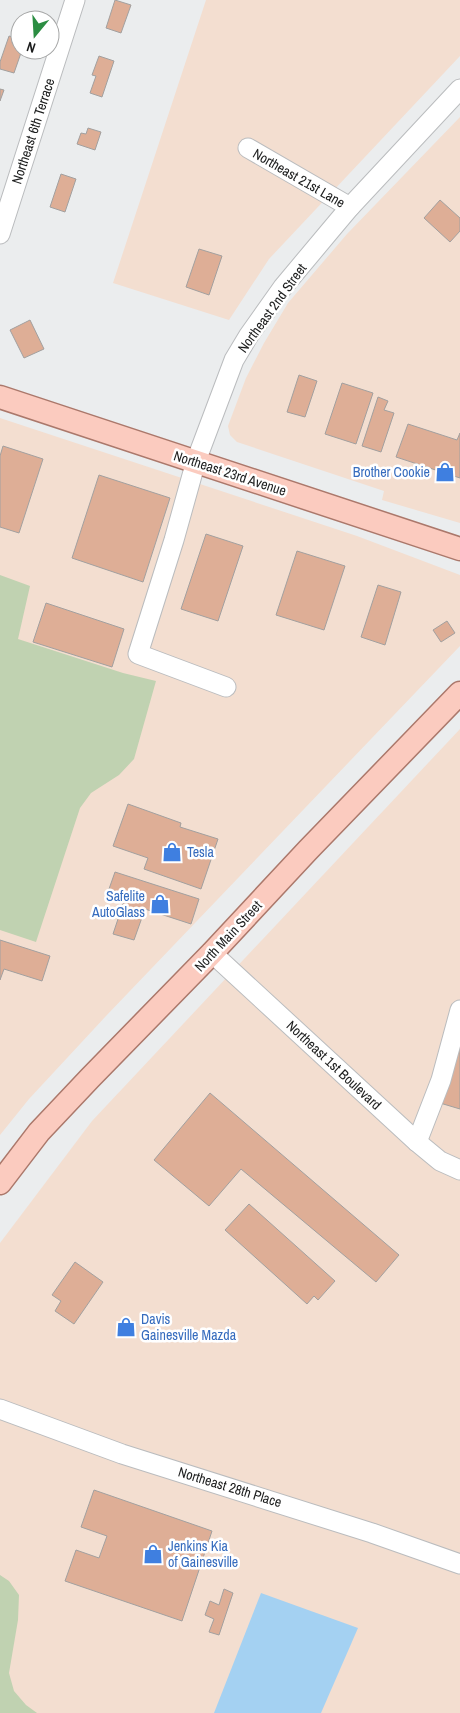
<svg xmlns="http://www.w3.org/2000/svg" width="460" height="1713" font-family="'Archivo Narrow',sans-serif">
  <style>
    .commercial { fill: #f3ded0 }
    .green { fill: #c0d2b1 }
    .water { fill: #a4d1f2 }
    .building { fill: #deae96; stroke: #a2a09f }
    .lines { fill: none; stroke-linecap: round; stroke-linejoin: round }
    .minor-casing { stroke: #babcbe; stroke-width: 21 }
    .major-casing { stroke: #ab786b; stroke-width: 25 }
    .minor { stroke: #fff; stroke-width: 19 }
    .major { stroke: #fbcbbf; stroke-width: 22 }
    .labels { text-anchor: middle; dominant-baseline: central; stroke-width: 5; stroke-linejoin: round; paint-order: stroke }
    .street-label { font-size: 14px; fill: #1c1d1d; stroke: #fff }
    .shop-label { font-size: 14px; fill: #366cbe; stroke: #fff; text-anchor: start }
  </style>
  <rect width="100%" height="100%" fill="#ebedee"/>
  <g class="commercial">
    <path d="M206 0H460V56L269 259 229 320 113 283Z"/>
    <path d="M460 117V523L382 500 384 491 237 442 230 435 228 426 246 378 264 343 288 303 347 234Z"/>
    <path d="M0 418 357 536 460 575V646L106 1016 29 1099 0 1135Z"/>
    <path d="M460 729V1713H0V1243L92 1121Z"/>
  </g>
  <g class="green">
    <path d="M0 575 30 586 18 639 123 673 156 681 134 759 119 775 91 793 80 808 36 942 0 930Z"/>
    <path d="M0 1575 9 1581 19 1595 18 1620 9 1673 14 1691 26 1705 37 1713H0Z"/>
  </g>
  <path class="water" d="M261 1593 358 1628 321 1713H214Z"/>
  <g class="building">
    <path d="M115 0 131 5 121 33 106 28Z"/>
    <path d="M9 36 20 39V50H22L14 73 0 69V62Z"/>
    <path d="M99 56 114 61 102 97 90 93 96 76 92 75Z"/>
    <path d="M0 89 4 90 0 101Z"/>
    <path d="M88 128 101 132 95 150 77 144 81 133 86 134Z"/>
    <path d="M61 174 76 179 65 212 50 207Z"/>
    <path d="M440 200 460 218V231L450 242 424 218Z"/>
    <path d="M199 249 222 256 209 295 186 287Z"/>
    <path d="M30 320 44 349 24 358 10 330Z"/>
    <path d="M299 375 317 381 305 417 287 412Z"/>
    <path d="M342 383 373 393 356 444 325 434Z"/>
    <path d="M378 397 388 401 384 410 394 413 381 452 362 446Z"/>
    <path d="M408 424 457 440 460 433V478L396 457Z"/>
    <path d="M3 446 43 459 19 533 0 527V456Z"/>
    <path d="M99 475 170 498 143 582 72 558Z"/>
    <path d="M206 534 243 546 218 621 181 609Z"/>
    <path d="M297 551 345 566 324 630 276 615Z"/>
    <path d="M378 585 401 592 385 645 361 637Z"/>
    <path d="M46 603 124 629 112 667 33 642Z"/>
    <path d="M447 621 455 633 441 642 433 630Z"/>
    <path d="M128 804 181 823 180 827 218 839 201 889 144 869 148 858 113 846Z"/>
    <path d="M115 872 199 899 191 924 145 909 134 940 113 934 126 895 109 889Z"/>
    <path d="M0 940 50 956 42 981 4 969 0 980Z"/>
    <path d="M460 1044V1109L440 1103Z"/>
    <path d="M210 1093 399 1255 376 1282 241 1169 209 1206 154 1160Z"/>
    <path d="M249 1204 335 1281 318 1300 314 1296 307 1304 225 1230Z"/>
    <path d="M75 1262 103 1282 74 1324 55 1311 61 1301 52 1295Z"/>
    <path d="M94 1490 212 1531 182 1621 65 1581 76 1550 99 1558 107 1536 81 1527Z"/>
    <path d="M224 1589 233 1593 219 1635 209 1632 214 1619 205 1615 210 1601 219 1605Z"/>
  </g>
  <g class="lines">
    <defs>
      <g id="minor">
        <path d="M248 148 350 207"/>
        <path d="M0 234 75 0"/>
        <path d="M226 687 138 654 174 540 196 461 234 360 249 335 283 287 329 232 350 207 460 89"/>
        <path d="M212 953 417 1142 440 1161 460 1170"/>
        <path d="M417 1142 441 1080 460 1010"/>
        <path d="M0 1409 122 1454 372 1533 460 1564"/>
      </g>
      <g id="major">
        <path d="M0 397 460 549"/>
        <path d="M0 1183 39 1132 90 1078 212 953 308 850 460 693"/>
      </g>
    </defs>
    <use href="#minor" class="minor-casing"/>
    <use href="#major" class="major-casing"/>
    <use href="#minor" class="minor"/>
    <use href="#major" class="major"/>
  </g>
  <defs>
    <symbol id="shop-bare" viewBox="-9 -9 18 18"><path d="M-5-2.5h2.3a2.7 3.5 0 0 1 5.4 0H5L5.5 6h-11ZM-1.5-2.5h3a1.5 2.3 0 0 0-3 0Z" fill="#3f7fe0" stroke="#fff" stroke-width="2.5" paint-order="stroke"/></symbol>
  </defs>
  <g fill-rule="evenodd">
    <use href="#shop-bare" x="431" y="458" width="28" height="28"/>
    <use href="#shop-bare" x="158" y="838" width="28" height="28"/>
    <use href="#shop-bare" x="146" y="890" width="28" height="28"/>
    <use href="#shop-bare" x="112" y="1313" width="28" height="28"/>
    <use href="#shop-bare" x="139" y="1540" width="28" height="28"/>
  </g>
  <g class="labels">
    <g class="street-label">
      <text transform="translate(33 131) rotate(-72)">Northeast 6th Terrace</text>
      <text transform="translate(299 178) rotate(30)">Northeast 21st Lane</text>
      <text transform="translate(272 308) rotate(-54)">Northeast 2nd Street</text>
      <text transform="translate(230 473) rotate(18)">Northeast 23rd Avenue</text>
      <text transform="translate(228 936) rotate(-47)">North Main Street</text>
      <text transform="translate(334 1065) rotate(43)">Northeast 1st Boulevard</text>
      <text transform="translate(230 1487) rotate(17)">Northeast 28th Place</text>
    </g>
    <g class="shop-label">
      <text x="430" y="472" text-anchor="end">Brother Cookie</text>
      <text x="187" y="852">Tesla</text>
      <text x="145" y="896" text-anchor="end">Safelite<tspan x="145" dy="16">AutoGlass</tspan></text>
      <text x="141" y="1319">Davis<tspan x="141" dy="16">Gainesville Mazda</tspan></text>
      <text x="168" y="1546">Jenkins Kia<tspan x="168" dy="16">of Gainesville</tspan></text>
    </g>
  </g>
  <g transform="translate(35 35) rotate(198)"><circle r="24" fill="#ffffff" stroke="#a4a5a5"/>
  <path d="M0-4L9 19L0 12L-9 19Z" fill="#2b8d42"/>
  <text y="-8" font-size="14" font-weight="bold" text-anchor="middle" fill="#1c1d1d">N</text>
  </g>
</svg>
